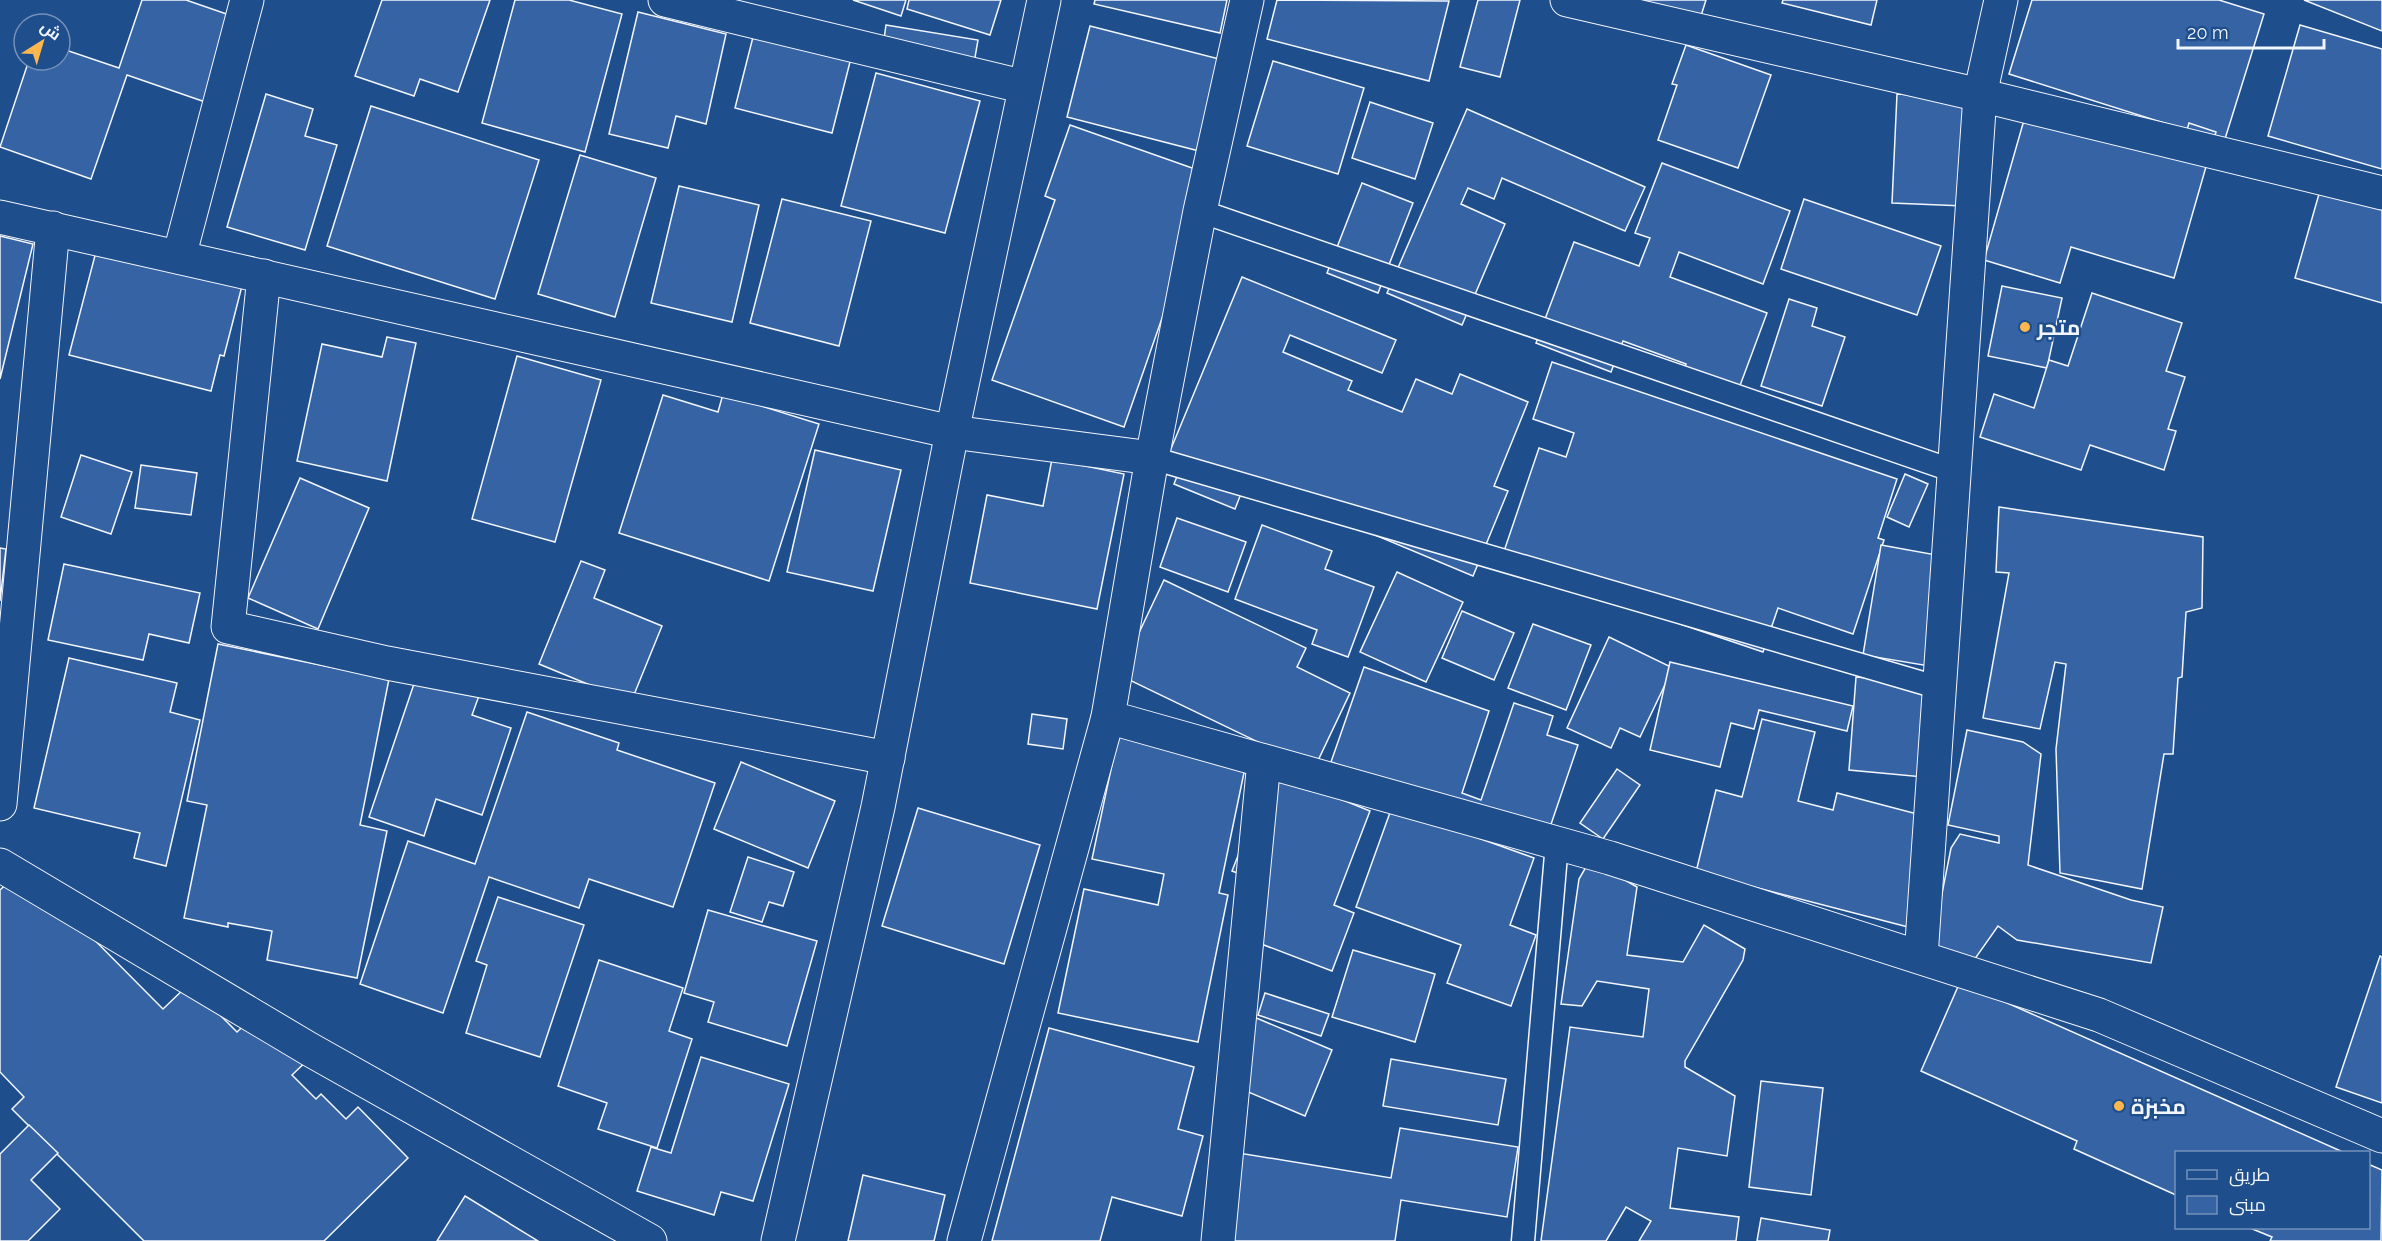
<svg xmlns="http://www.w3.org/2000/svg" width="2382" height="1241" font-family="Raleway,Cairo,sans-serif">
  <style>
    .building { fill: #3563a3; stroke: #f2f6ff; stroke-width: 1.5 }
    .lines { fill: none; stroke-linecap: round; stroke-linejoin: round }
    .service-casing { stroke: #f2f6ff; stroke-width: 25 }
    .minor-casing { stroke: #f2f6ff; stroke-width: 35 }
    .service { stroke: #1f4e8c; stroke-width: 22 }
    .minor { stroke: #1f4e8c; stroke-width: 33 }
    .poi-dot { fill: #ffb74d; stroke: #1f4e8c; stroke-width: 2 }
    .labels { text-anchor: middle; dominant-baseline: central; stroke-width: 4.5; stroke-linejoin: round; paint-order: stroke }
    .poi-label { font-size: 21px; font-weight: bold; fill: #f2f6ff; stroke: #1f4e8c; text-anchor: start }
  </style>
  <rect width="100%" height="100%" fill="#1f4e8c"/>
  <g class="building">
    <path d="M142 0H186L241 19 211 104 127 75 91 179 0 147 29 60H60V48L119 68Z"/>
    <path d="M382 0H490L458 92 420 79 414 96 355 76Z"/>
    <path d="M515 0H569L622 14 585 152 482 123Z"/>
    <path d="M853 0H906L901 16Z"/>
    <path d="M909 0H1001L990 35 907 9Z"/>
    <path d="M1095 0H1227L1220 33 1094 4Z"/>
    <path d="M1277 0 1449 1 1429 81 1267 39Z"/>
    <path d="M1478 0H1520L1500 77 1460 67Z"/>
    <path d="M1634 0H1706L1699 22Z"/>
    <path d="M1783 0H1877L1871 25 1782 3Z"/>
    <path d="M2032 0H2219L2264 14 2224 142 2009 74Z"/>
    <path d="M2304 0H2382V31Z"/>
    <path d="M638 12 726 34 706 124 676 116 668 148 609 134Z"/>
    <path d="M886 25 978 40 973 69 882 53Z"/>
    <path d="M2300 25 2382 49V169L2268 136Z"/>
    <path d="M1090 26 1227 61 1203 152 1067 117Z"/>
    <path d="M754 33 851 58 832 133 735 108Z"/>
    <path d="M1686 45 1771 75 1738 168 1658 140 1677 85 1672 84Z"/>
    <path d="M1273 61 1364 88 1338 174 1247 146Z"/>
    <path d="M876 73 980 101 945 233 841 206Z"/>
    <path d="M266 94 313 109 305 136 337 145 305 250 227 227Z"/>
    <path d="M1897 94 1968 98 1964 206 1892 203Z"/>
    <path d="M1370 102 1433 123 1415 179 1352 158Z"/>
    <path d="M371 106 539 160 495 299 327 246Z"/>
    <path d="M2028 106 2181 151 2189 123 2216 132 2174 278 2071 247 2060 283 1984 260Z"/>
    <path d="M1467 109 1645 187 1625 231 1502 178 1494 199 1468 188 1461 204 1505 224 1462 325 1387 293Z"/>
    <path d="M1070 125 1212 175 1124 427 992 380 1055 200 1045 196Z"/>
    <path d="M580 155 656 178 615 317 538 294Z"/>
    <path d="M1662 163 1790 211 1763 284 1679 252 1670 277 1767 313 1735 399 1681 378 1686 364 1623 341 1611 372 1536 343 1574 242 1639 266 1650 238 1635 233Z"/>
    <path d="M2323 180 2382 197V303L2295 278Z"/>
    <path d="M1362 183 1413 203 1378 293 1327 273Z"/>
    <path d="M679 186 759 205 732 322 651 303Z"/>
    <path d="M782 199 871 221 839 346 750 323Z"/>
    <path d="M1804 199 1941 246 1917 315 1781 269Z"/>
    <path d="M0 236 33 244 0 379Z"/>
    <path d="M98 244 243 282 224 356 220 355 211 391 69 355Z"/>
    <path d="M1242 277 1396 340 1382 373 1290 335 1283 352 1352 381 1348 390 1402 412 1416 379 1452 394 1460 374 1528 402 1494 486 1508 491 1473 576 1246 481 1235 509 1174 484 1183 461 1168 456Z"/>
    <path d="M2002 286 2062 298 2047 368 1988 356Z"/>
    <path d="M2092 293 2182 323 2166 371 2185 377 2168 429 2176 431 2164 470 2090 445 2081 470 1980 437 1994 394 2034 408 2049 360 2068 366Z"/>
    <path d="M1789 299 1817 308 1812 326 1845 337 1822 406 1761 386Z"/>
    <path d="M387 337 416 343 387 481 297 461 322 344 382 357Z"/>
    <path d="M517 356 601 380 555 542 472 519Z"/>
    <path d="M1552 362 1897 479 1878 538 1884 540 1853 634 1778 608 1763 652 1500 563 1539 448 1566 457 1574 433 1533 419Z"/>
    <path d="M723 394 819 424 769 581 619 533 663 395 718 412Z"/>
    <path d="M815 450 901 470 873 591 787 572Z"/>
    <path d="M81 455 132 472 111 534 61 517Z"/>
    <path d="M1052 459 1124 474 1097 609 970 583 987 495 1043 506Z"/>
    <path d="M141 465 197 473 191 515 135 508Z"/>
    <path d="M1905 474 1928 484 1909 527 1887 517Z"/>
    <path d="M300 478 369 508 318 629 248 598Z"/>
    <path d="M1999 507 2203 537 2202 608 2186 612 2182 677 2178 678 2173 754H2164L2142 889 2060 873 2056 749 2066 664 2055 662 2040 729 1983 718 2009 573 1996 572Z"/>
    <path d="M1177 518 1246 542 1228 592 1160 567Z"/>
    <path d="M1262 525 1332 551 1325 569 1374 587 1348 657 1312 644 1317 630 1235 599Z"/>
    <path d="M1881 545 1953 558 1935 667 1863 655Z"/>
    <path d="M0 548 6 549 0 601Z"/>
    <path d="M581 561 605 570 594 598 662 626 631 702 539 664Z"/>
    <path d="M64 564 200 593 189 643 149 634 143 660 48 640Z"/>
    <path d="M1397 572 1463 602 1426 682 1360 652Z"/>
    <path d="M1164 580 1306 648 1297 667 1350 693 1314 769 1119 675Z"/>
    <path d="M1462 611 1514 633 1494 680 1442 658Z"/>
    <path d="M1533 624 1591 645 1566 710 1508 688Z"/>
    <path d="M1609 637 1673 668 1640 737 1620 728 1611 748 1567 728Z"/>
    <path d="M218 644 389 679 360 825 387 831 357 978 267 960 272 931 228 923V927L184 918 207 805 187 801Z"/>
    <path d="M69 658 177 683 170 712 200 720 166 866 134 858 140 833 34 808Z"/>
    <path d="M1670 662 1853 706 1847 731 1759 710 1754 729 1731 723 1720 767 1650 750Z"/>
    <path d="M1364 667 1489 711 1462 793 1481 800 1514 703 1553 716 1547 735 1578 745 1547 836 1331 762Z"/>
    <path d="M418 672 480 693 472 715 511 728 482 815 436 799 424 836 369 817Z"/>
    <path d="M1856 677 1942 685 1934 778 1849 770Z"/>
    <path d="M527 712 619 743 617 750 715 783 673 907 589 879 579 908 489 877 443 1013 360 984 408 841 475 864Z"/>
    <path d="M1032 714 1067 719 1063 749 1028 744Z"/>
    <path d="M1762 719 1815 732 1798 801 1833 810 1837 793 1940 820 1912 928 1696 872 1716 790 1742 797Z"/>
    <path d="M1967 730 2023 742 2041 754 2028 865 2131 900 2163 907 2151 963 2017 940 1998 926 1972 963 1930 954 1951 848 1960 834 1999 843V836L1948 825Z"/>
    <path d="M1118 736 1246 763 1219 893 1228 895 1198 1042 1058 1013 1084 889 1158 905 1164 874 1092 859Z"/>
    <path d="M741 762 835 801 808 868 714 829Z"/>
    <path d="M1617 769 1640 785 1603 839 1580 823Z"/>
    <path d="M1271 771 1370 811 1334 905 1354 913 1332 971 1243 937 1264 883 1232 871Z"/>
    <path d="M1392 807 1534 858 1510 925 1536 935 1511 1006 1447 983 1461 945 1356 907Z"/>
    <path d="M918 808 1040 845 1004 964 882 926Z"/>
    <path d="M748 857 794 872 783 906 769 902 762 922 730 912Z"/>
    <path d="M1590 860 1637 887 1627 955 1683 962 1704 925 1745 949 1743 960 1685 1061V1067L1735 1096 1727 1156 1678 1148 1670 1208 1739 1217 1736 1241H1639L1651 1221 1626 1207 1606 1241H1541L1570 1027 1643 1037 1649 989 1597 981 1582 1006 1561 1004 1579 879Z"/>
    <path d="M23 868 163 1009 189 984 237 1032 266 1004 315 1053 292 1075 316 1099 321 1094 346 1119 358 1107 408 1158 324 1241H144L12 1109 24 1097 0 1072V890Z"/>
    <path d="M498 897 584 925 540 1057 466 1033 487 965 476 961Z"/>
    <path d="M708 910 817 941 787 1046 708 1022 714 1002 684 993Z"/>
    <path d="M1353 950 1435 974 1415 1042 1332 1017Z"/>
    <path d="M2380 956 2382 957V1103L2336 1087Z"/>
    <path d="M599 960 683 988 669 1031 692 1039 657 1148 598 1129 607 1103 558 1086Z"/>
    <path d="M1960 982 2343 1152H2176V1195L2074 1149 2077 1141 1921 1071Z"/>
    <path d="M1265 993 1329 1014 1321 1036 1258 1015Z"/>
    <path d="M1247 1014 1332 1050 1305 1116 1220 1080Z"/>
    <path d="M1049 1028 1194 1067 1178 1129 1203 1136 1182 1216 1112 1197 1100 1241H992Z"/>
    <path d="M701 1057 789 1084 753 1201 721 1192 714 1215 637 1191 651 1147 671 1153Z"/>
    <path d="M1391 1059 1506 1079 1498 1125 1383 1106Z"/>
    <path d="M1761 1081 1823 1088 1811 1195 1749 1187Z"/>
    <path d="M29 1125 58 1153 31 1180 60 1209 28 1241H0V1154Z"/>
    <path d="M1400 1128 1518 1147 1507 1217 1401 1200 1395 1241H1219L1233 1152 1391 1178Z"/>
    <path d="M2368 1164 2382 1170 2381 1241H2270L2272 1237 2250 1228H2368Z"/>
    <path d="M863 1175 945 1195 934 1241H848Z"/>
    <path d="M465 1196 538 1241H437Z"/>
    <path d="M1761 1218 1830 1230 1828 1241H1757Z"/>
  </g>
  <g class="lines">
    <defs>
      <g id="service">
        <path d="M1200 211 1954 471"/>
        <path d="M1152 458 1940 688"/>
        <path d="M1523 1241 1557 843"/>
      </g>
      <g id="minor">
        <path d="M665 0 1025 87"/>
        <path d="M1247 0 1200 211 1152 458 1108 717 1610 858 2099 1015 2382 1136"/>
        <path d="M1567 0 1980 95 2382 193"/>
        <path d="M0 217 952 432 1152 458"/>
        <path d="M179 257 247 0"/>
        <path d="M264 276 228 627 387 663 888 758"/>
        <path d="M0 804 53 228"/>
        <path d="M0 865 309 1049 650 1241"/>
        <path d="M1921 957 1980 95 2001 0"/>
        <path d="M778 1241 878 807 952 432 1044 0"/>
        <path d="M964 1241 1108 717"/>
        <path d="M1218 1241 1264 761"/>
      </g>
    </defs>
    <use href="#service" class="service-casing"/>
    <use href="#minor" class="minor-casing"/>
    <use href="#service" class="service"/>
    <use href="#minor" class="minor"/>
  </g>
  <g class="poi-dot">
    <circle cx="2025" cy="327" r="6"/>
    <circle cx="2119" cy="1106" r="6"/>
  </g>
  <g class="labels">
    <g class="poi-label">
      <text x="2037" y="327">متجر</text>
      <text x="2131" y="1106">مخبزة</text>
    </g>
  </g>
  <rect x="2175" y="1151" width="195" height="78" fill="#1f4e8c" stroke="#7391ba" stroke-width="1.5"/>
  <rect x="2187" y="1170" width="30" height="9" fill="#1f4e8c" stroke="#7391ba" stroke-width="1.5"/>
  <text x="2229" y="1181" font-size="18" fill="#f2f6ff">طريق</text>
  <rect x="2187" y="1196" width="30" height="18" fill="#3563a3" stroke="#7391ba" stroke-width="1.5"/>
  <text x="2229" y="1211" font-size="18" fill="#f2f6ff">مبنى</text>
  <g transform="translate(42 42) rotate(37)"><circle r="28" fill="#1f4e8c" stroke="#7391ba" stroke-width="1.5"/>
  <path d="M0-4.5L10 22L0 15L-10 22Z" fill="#ffb74d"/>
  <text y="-9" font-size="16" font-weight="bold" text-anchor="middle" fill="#f2f6ff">ش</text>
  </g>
  <path d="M2178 39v9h146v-9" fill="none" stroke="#f2f6ff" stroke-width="3"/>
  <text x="2187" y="39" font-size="18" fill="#f2f6ff" stroke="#1f4e8c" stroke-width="4.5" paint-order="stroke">20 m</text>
</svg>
